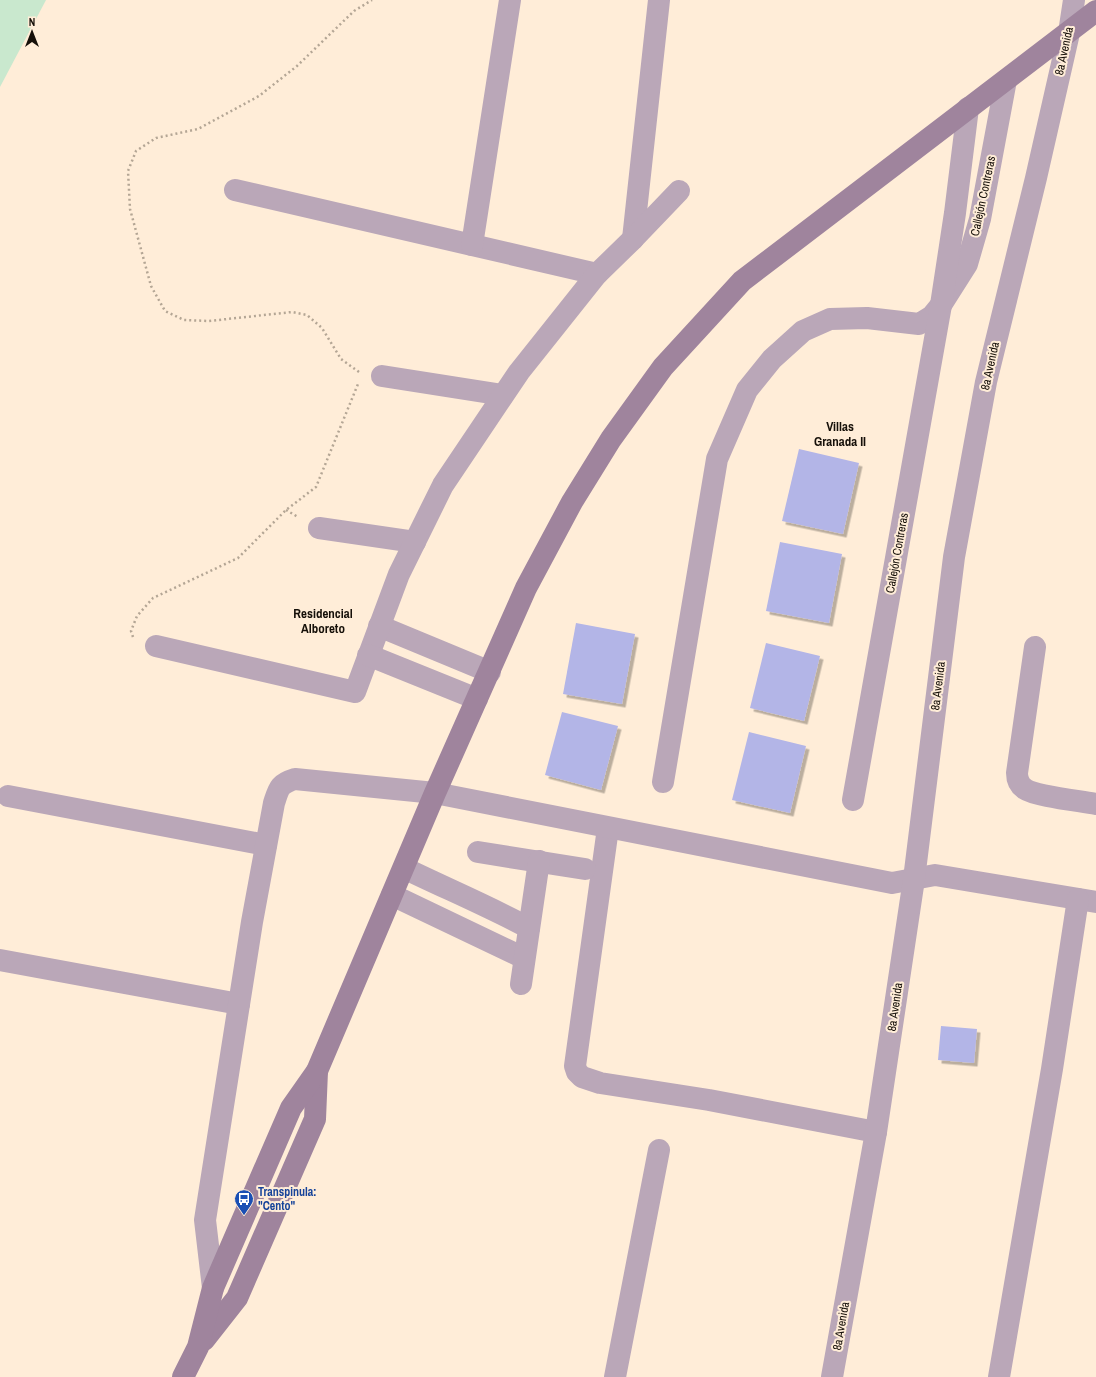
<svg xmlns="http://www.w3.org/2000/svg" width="1096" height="1377" font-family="'Archivo Narrow',sans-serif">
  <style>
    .green { fill: #c9e8ce }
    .building { fill: #b3b5e7; filter: url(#shadow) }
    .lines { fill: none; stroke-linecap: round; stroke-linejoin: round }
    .path { stroke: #b4a695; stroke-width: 2.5; stroke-dasharray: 2 3; stroke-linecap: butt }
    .street { stroke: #baa7b8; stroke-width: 22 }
    .secondary { stroke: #9f849d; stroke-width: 22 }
    .labels { text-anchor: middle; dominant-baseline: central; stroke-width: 4; stroke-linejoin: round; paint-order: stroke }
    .street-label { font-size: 12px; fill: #161009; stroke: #ffedd8 }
    .transit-label { font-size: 12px; font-weight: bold; fill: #164399; stroke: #ffedd8; text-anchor: start }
    .neighbourhood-label { font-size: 13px; font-weight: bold; fill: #161009; stroke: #ffedd8 }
  </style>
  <defs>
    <filter id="shadow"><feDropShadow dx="3.5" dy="3.5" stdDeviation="0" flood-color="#0004"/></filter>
  </defs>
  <rect width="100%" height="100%" fill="#ffedd8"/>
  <path class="green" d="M0 0H46L0 87Z"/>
  <g class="building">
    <path d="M799 449 859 463 843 534 782 521Z"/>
    <path d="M780 542 842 554 829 623 766 611Z"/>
    <path d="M576 623 635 634 622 704 563 694Z"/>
    <path d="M766 643 820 656 804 721 750 708Z"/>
    <path d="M562 712 618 726 601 790 545 775Z"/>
    <path d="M749 732 806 746 790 813 732 800Z"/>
    <path d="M941 1026 977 1029 974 1063 938 1060Z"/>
  </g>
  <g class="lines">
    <g class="path">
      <path d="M359 372 341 359 322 328 307 315 292 312 209 321 184 320 165 311 151 286 130 209 128 171 136 151 156 138 198 129 259 96 297 66 354 11 372 0"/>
      <path d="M286 510 298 517"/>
      <path d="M133 637 131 631 137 616 153 598 238 558 286 510 316 487 358 384"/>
    </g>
    <g class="street">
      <path d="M235 190 597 274"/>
      <path d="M633 239 659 0"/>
      <path d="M472 245 510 0"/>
      <path d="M382 376 503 395"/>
      <path d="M319 528 415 542"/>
      <path d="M379 626 490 672"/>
      <path d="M156 646 355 692 399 574 443 485 519 372 597 274 633 239 679 191"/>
      <path d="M1035 647 1017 773C1017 779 1019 785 1025 789 1035 796 1081 801 1096 804"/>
      <path d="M368 655 477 699"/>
      <path d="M663 782 717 459 747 390 772 359 803 331 830 319 867 318 919 324 932 316 941 305 967 264 980 219 1006 80"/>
      <path d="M8 796 266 845"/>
      <path d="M853 800 941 305 955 213 968 108"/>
      <path d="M608 828 575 1066 577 1072 582 1077 600 1083 709 1100 876 1132"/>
      <path d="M478 852 585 869"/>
      <path d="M404 868C445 888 488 906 529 928"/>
      <path d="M392 895 524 958"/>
      <path d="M0 960 239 1004"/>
      <path d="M521 984 539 861"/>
      <path d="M213 1288 205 1220 252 922 274 803C279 788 279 784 295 779L435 793 892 883 935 875 1096 902"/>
      <path d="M615 1377 659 1150"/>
      <path d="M832 1377 876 1132 914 879 954 557 986 382 1036 178 1069 33 1074 0"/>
      <path d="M999 1377 1052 1069 1078 899"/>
    </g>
    <g class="secondary">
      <path d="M204 1340 237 1298 315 1119 317 1071"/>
      <path d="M183 1377 198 1347 213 1288 291 1108 317 1071 435 793 526 588 572 502 611 439 663 367 742 281 1096 11"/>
    </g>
  </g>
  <defs>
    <symbol id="bus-pin" viewBox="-11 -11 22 30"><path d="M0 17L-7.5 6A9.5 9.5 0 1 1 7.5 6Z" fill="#1a4fb4" stroke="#ffedd8"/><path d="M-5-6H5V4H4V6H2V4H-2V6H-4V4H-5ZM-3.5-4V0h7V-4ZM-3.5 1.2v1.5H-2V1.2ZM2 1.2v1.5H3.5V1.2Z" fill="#fff"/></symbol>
  </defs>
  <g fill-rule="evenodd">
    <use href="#bus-pin" x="233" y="1188" width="22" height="30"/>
  </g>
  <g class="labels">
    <g class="street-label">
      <text transform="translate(1064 51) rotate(-78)">8a Avenida</text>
      <text transform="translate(983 196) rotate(-78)">Callejón Contreras</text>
      <text transform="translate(990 366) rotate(-78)">8a Avenida</text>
      <text transform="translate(897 553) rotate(-80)">Callejón Contreras</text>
      <text transform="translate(938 686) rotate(-83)">8a Avenida</text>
      <text transform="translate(895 1007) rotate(-82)">8a Avenida</text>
      <text transform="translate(841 1326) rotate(-80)">8a Avenida</text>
    </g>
    <g class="transit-label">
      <text x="258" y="1192">Transpinula:<tspan x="258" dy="14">"Cento"</tspan></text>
    </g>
    <g class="neighbourhood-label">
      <text x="840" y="426">Villas<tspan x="840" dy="15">Granada II</tspan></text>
      <text x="323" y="613">Residencial<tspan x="323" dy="15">Alboreto</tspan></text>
    </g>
  </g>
  <g transform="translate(32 32)" stroke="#ffedd8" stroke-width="3" paint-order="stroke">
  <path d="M0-3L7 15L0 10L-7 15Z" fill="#161009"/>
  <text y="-6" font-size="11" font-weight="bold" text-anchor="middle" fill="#161009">N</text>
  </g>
</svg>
